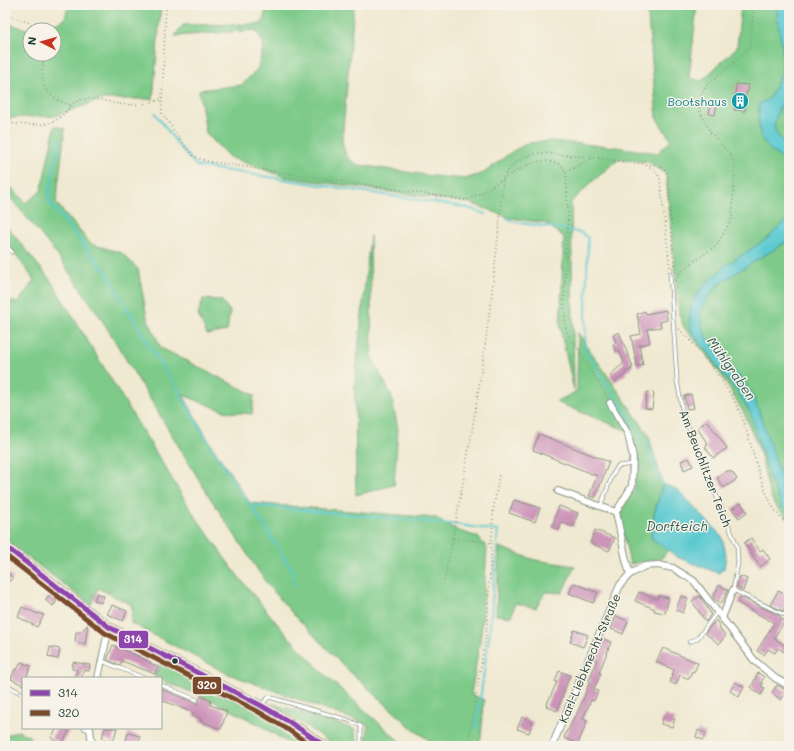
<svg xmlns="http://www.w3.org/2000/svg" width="794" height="751" font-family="Mali,sans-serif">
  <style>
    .green { fill: #7dca89; stroke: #4e845e }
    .water { fill: #5dcad1; stroke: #3e8482 }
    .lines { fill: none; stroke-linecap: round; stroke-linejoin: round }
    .stream { stroke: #5dcad1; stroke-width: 2 }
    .building { fill: #cd94ba }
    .service-casing { stroke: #889382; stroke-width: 4.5 }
    .minor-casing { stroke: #889382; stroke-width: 8 }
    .secondary-casing { stroke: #889382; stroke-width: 10 }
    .path { stroke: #889382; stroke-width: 1.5; stroke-dasharray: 1 3; stroke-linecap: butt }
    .service { stroke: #fff; stroke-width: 3 }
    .minor { stroke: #fff; stroke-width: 6 }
    .secondary { stroke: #f9e7c3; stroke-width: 9 }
    .bus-1-casing { stroke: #f7f3e8; stroke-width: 8 }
    .bus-2-casing { stroke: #f7f3e8; stroke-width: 8 }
    .bus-1 { stroke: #8e44ad; stroke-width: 5 }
    .bus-2 { stroke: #7a4b2a; stroke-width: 5 }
    .bus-dot { fill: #1f3d34; stroke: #f7f3e8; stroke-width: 1.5 }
    .labels { text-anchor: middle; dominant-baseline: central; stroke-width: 3; stroke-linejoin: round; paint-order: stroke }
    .culture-label { font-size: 12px; fill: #0d838f; stroke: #f7f3e8; text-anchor: end }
    .street-label { font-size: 12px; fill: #1f3d34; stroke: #f7f3e8 }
    .water-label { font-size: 13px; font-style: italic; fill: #2b5953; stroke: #f7f3e8 }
    .line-badge { stroke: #f7f3e8; stroke-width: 1.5 }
    .badge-label { font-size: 11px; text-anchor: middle; font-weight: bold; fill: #fff }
  </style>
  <rect width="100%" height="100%" fill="#f7f3e8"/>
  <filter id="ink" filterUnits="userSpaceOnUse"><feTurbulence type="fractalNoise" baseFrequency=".025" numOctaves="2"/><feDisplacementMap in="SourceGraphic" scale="8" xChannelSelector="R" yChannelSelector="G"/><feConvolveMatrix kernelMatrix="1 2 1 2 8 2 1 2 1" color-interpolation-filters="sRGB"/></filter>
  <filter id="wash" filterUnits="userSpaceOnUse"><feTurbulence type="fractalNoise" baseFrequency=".012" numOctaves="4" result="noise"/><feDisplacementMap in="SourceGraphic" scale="16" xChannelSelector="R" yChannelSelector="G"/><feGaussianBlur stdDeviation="0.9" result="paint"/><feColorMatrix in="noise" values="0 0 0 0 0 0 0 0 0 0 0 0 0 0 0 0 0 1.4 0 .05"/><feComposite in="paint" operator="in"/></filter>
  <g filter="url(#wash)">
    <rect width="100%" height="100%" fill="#f0e9d1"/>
    <g class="green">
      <path d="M69 5H161L153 99H103L55 116 5 118V23L30 30V54H54V30H40L64 20Z"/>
      <path d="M193 5H354L342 141C345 154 347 161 360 165L432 176 465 179 484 173 513 151 528 143 550 141 615 147 658 153 671 140 657 119 647 5H697L689 78 701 81 709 74 737 47 741 5H789V520L774 504 768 488 760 452 745 415 722 376 700 346 685 329 679 314 666 174 649 162 618 159 592 182 571 202 574 390 560 328 564 237 545 223 511 218 470 203 285 177 229 157 206 133 199 90 242 85 258 68 264 44 256 30 175 36 183 25 262 24 267 6Z"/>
      <path d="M55 126 65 129 56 203 91 244 122 253 138 269 147 317 161 348 254 395 252 414 227 412 183 395 210 443 250 503 436 518 456 530 478 537 487 548 481 635 471 694 484 700 481 738 476 746H438L414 730 346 668 294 615 267 584 209 496 99 315 55 252 5 191V181L26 203 41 191Z"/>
      <path d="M5 224 51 281 191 510 234 571 284 632 328 678 405 746H366L368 725 226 673 131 623 132 605 98 588 91 605 5 540V299L18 303 34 280 5 239Z"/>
      <path d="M370 236 372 358 391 395 398 429 394 485 356 495 355 381Z"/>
      <path d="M203 299 221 300 230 311 227 331 207 335 198 315Z"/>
      <path d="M578 333 648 434 663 484 654 514 651 538 668 550 662 558 630 564 619 514 635 488 631 432 556 402 577 391Z"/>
      <path d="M499 547 535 560 575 566 562 593 545 592 536 608 515 603 511 617 496 615Z"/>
      <path d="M161 662 253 708 314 746H293L260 725 211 700 161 680V678L154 677Z"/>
      <path d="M271 703 354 729 358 743 356 746H336Z"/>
      <path d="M18 731 31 737 29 746H5L7 735Z"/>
    </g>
    <g class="water">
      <path d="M776 5H789V95L779 109 776 118 774 127 778 136 789 149V165C784 160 779 157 774 153 757 140 758 124 759 104L769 99 781 75 783 59Z"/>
      <path d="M789 217V240L728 278 716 287 702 307 700 316 702 326 706 336 741 379 751 392 760 413 785 489 789 496V515L781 505 769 476 750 412 738 393 719 369 709 353 692 333 690 324V311L693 301 701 288 725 266 769 237Z"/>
      <path d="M663 484 678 490 722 537 726 555 724 569 718 573 677 557 651 538 654 514Z"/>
    </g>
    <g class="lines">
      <g class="stream">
        <path d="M155 113 179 146 197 166 458 206 468 208 485 214"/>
        <path d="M60 139 49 193V202L108 275 159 362 177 388 210 445 238 488 256 513 292 570 294 586"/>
        <path d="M507 218 514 222 563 229 582 233 588 238 585 350 647 445 663 484"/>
        <path d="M250 505 460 525 498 531 490 628 476 729"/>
      </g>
    </g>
    <g id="blocks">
      <g class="building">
        <path d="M736 84 749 85 748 92H746L745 111 734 110Z"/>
        <path d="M711 103 717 104 715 115 709 114Z"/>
        <path d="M666 310 667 320 660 322 661 327 647 329 650 343 639 345 643 365 637 366 631 336 641 334 637 314 645 311 646 314Z"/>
        <path d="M619 332 633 367H631L632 369 625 372 626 374 615 382 610 375 624 363 619 350 616 351 613 344 616 343 613 335Z"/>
        <path d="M647 392 654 393 652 409 645 408Z"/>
        <path d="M691 394 694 408 687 409 684 396Z"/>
        <path d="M707 421 727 448 713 458 705 447 708 444 697 428Z"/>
        <path d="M539 434 609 462 595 498 589 496 597 476 533 450Z"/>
        <path d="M689 458 693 466 684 470 681 461Z"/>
        <path d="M727 471 732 472 737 479 724 488 717 478Z"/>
        <path d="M514 500 540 508 535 522 509 513Z"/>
        <path d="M741 503 747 512 739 518 732 509Z"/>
        <path d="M559 506 578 513 573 527 562 522 559 530 552 527Z"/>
        <path d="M595 530 615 538 609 551 590 543Z"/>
        <path d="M751 538 760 551 763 549 770 559 760 567 744 543Z"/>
        <path d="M5 570 13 578 5 585Z"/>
        <path d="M740 576 747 579 743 591 737 587Z"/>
        <path d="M574 583 598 593 593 603 569 593Z"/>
        <path d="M719 585 728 590 721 604 713 598Z"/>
        <path d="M778 591 789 596V599L783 611 770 605Z"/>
        <path d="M639 592 657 599 658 596 669 598 665 613 654 611 655 609 635 601Z"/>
        <path d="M97 593 104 596 101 603 94 600Z"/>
        <path d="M50 595 57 601 53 606 45 600Z"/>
        <path d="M681 596 688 598 683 613 676 610Z"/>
        <path d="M700 596 711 614 706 622 692 601Z"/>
        <path d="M740 597 780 616V618L785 621 774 638 789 648V655L778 648 775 653 768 649 764 655 757 651 774 623 738 603Z"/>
        <path d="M112 605 127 611 123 621 107 614Z"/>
        <path d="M22 607 38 614V613L44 615 37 627 18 617Z"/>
        <path d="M616 616 628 621 623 634 611 629Z"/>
        <path d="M716 620 720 627 719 629 726 635 719 644 705 633Z"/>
        <path d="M88 624 85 644 75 642 76 632H81Z"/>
        <path d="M574 630 588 635 583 647 570 642Z"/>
        <path d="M603 639 611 642 599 673H601L594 689 598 691 594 701 591 700 583 719 587 721 578 744 564 738 567 730 568 731 574 717 575 718 584 697 590 680H589L597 660 594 659Z"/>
        <path d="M113 645 151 662 150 663 158 667 155 674 122 661 120 665 107 660Z"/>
        <path d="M50 647 60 649 58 659 48 657Z"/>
        <path d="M663 648 698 663 694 672 692 671 689 679 680 675 676 685 670 682 674 670 656 662Z"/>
        <path d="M21 662 31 666 26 678H23V685L11 679 15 669 17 670Z"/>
        <path d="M73 662 90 665 89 671 83 670 82 678H75L77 670 72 669Z"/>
        <path d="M559 671 570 675 557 711 546 706 557 682H555Z"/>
        <path d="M758 673 764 677 761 683 763 684 761 686 765 688 761 695 751 688Z"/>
        <path d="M735 682 744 687 739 697 730 691Z"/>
        <path d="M777 685 787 691 781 700 772 693Z"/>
        <path d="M161 689 198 704 201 696 211 701 210 705 227 711 221 729 200 721 201 718 193 716 194 713 161 700Z"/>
        <path d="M664 715 675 719 672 727 661 724Z"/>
        <path d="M522 717 533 722 529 733 517 729Z"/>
        <path d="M57 728H64L69 731 62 744 51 738Z"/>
        <path d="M105 728H117L113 742 102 738Z"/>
        <path d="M698 730 706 733 703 740 696 737Z"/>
        <path d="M128 733 140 736 138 746 125 745Z"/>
      </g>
    </g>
  </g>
  <g filter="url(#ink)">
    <use href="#blocks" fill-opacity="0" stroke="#889382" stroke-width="1"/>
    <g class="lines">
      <defs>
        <g id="service">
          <path d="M5 244 12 252"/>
          <path d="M670 273 677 380 683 414 737 546 738 563 733 590 789 617"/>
          <path d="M600 507 613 474 618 466 633 464"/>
          <path d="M689 642 697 639 717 612"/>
          <path d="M102 661 144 678"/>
          <path d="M5 684 23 694"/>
          <path d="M161 685 197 700"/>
          <path d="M261 705 269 697 348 720 361 726V746"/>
          <path d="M84 728 90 731"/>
        </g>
        <g id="minor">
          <path d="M610 403 628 434 633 457 632 486 616 512 626 560 630 574"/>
          <path d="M558 491 616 512"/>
          <path d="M722 618 733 590"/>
          <path d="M98 678 109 627"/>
          <path d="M90 728 92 746"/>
          <path d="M552 746 620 585 630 574 645 566 658 565 673 568 694 581 754 660 775 678 789 686"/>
        </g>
        <path id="secondary" d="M5 546 109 627 260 705 288 721 325 746"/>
      </defs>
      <use href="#service" class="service-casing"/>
      <use href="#minor" class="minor-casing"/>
      <use href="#secondary" class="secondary-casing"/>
      <g class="path">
        <path d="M166 5 162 99V113L187 149 193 156 206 161 465 200C488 193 522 161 544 161 549 161 555 163 560 164L566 172 593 158"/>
        <path d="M5 15 28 22 35 30"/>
        <path d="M43 54C44 63 41 73 43 83 45 94 61 103 71 105"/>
        <path d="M5 123C21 124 47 128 59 118 67 113 70 103 80 100 92 96 107 102 119 104 133 106 149 104 162 99"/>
        <path d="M646 165 655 170 660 179 670 268"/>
        <path d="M566 172 568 215 564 299 566 330 607 397"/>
        <path d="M676 281 680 272 717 245 732 218 735 165 730 154 711 133 699 110 700 99 706 85 730 66 750 46 754 5"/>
        <path d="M679 329C701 349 731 389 742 418 754 447 762 507 789 525"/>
        <path d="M453 538 491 543"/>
        <path d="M444 581C471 448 493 314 503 179 508 169 516 161 527 156 538 151 552 154 563 155 594 157 625 162 655 165L664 168 668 177 674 266 672 269"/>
        <path d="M471 746 469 740 487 627 493 513 499 474"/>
      </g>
      <use href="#service" class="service"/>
      <use href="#minor" class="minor"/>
      <use href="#secondary" class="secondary"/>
      <defs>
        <path id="bus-1" d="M5 546 109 627 260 705 288 721 325 746"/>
        <path id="bus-2" d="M5 555 105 633 257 711 284 727 312 746"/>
      </defs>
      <use href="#bus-1" class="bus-1-casing"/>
      <use href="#bus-2" class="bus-2-casing"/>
      <use href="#bus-1" class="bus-1"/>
      <use href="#bus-2" class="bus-2"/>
    </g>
  </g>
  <defs>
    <symbol id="building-disc" viewBox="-11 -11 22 22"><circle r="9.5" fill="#0f9aa8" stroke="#f7f3e8"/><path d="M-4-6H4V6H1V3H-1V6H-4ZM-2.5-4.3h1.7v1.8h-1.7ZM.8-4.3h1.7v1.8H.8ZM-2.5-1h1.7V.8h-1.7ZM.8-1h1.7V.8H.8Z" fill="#fff"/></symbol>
  </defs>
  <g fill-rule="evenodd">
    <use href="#building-disc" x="730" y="91" width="20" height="20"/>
  </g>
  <circle class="bus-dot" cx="175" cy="661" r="3.5"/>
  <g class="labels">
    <g class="culture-label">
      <text x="727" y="101">Bootshaus</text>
    </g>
    <g class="street-label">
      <text transform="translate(706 468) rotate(69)">Am Beuchlitzer Teich</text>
      <text transform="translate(589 658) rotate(-67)">Karl-Liebknecht-Straße</text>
    </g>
    <g class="water-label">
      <text transform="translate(732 368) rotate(55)">Mühlgraben</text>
      <text x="677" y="525">Dorfteich</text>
    </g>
  </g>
  <g class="line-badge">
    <rect x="118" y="630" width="31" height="19" rx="4" fill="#8e44ad"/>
    <rect x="192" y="676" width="30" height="19" rx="4" fill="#7a4b2a"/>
  </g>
  <g class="badge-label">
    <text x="133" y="643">314</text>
    <text x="207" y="689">320</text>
  </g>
  <rect width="794" height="751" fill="none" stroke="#f7f3e8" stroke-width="20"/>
  <rect x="22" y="677" width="140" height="52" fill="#f7f3e8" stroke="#a1aaa0"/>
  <rect x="30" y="690" width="20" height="6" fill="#8e44ad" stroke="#a1aaa0"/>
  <text x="58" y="697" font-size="12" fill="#1f3d34">314</text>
  <rect x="30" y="710" width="20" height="6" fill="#7a4b2a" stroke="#a1aaa0"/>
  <text x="58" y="717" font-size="12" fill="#1f3d34">320</text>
  <g transform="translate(42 42) rotate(276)"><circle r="19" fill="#f7f3e8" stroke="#a1aaa0"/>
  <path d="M0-3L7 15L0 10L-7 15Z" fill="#c8321e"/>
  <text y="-6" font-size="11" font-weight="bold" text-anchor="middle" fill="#1f3d34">N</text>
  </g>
</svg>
